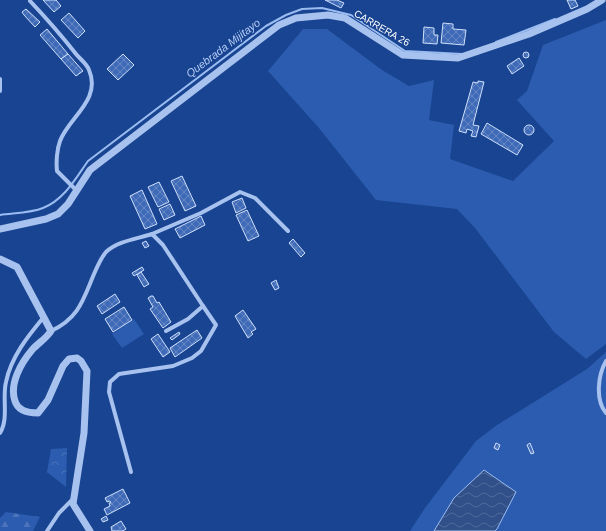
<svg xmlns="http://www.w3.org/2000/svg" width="606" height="531" font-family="Helvetica,sans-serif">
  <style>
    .green { fill: #2c5caf }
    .forest { fill: url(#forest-firs) }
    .park { fill: url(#park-crowns) }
    .water { fill: url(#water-waves); stroke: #9abcf1 }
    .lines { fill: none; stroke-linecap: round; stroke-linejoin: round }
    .stream { stroke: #9abcf1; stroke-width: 2 }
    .building { fill: url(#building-cross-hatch); stroke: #cedffb }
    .minor { stroke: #a8c2ef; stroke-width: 4 }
    .tertiary { stroke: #a8c2ef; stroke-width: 7 }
    .labels { text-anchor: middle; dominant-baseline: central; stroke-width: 3; stroke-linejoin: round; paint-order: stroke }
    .street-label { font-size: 10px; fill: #fff; stroke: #194491 }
    .water-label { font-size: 11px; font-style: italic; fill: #b4cdf6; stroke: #194491 }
  </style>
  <defs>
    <pattern id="forest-firs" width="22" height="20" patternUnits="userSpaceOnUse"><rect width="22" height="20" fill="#2c5caf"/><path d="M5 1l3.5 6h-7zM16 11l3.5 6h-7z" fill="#4c74bb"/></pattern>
    <pattern id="park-crowns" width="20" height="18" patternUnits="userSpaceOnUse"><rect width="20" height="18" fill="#2c5caf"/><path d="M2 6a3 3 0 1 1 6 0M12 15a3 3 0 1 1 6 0" fill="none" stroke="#4c74bb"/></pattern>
    <pattern id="water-waves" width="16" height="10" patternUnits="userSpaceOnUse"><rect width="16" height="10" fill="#315089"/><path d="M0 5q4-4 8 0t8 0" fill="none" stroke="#506a9b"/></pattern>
    <pattern id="building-cross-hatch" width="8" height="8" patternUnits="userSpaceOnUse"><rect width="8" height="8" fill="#3e6ab7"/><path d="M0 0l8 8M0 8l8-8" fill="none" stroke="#6588c5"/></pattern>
  </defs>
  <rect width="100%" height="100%" fill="#194491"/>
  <g class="green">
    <path d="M606 20V344L586 359 554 332 475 228 457 209 376 200 319 128 268 71 303 29H327L382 70 409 86 434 80 429 120 454 125 450 159 513 181 554 141 517 100 527 91 543 45Z"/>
    <path d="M134 319 144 334 122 348 112 334Z"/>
    <path d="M606 352V531H410L425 508 476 441 497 425 587 369Z"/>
  </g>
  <path class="forest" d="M6 512 40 517 33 531H0V518Z"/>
  <path class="park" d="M67 448 66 487 47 472 51 449Z"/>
  <path class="water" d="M484 470 516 492 497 529 495 531H434L454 498Z"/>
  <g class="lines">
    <g class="stream">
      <path d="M496 42 555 19"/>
      <path d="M0 215C14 213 31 213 43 208 64 200 76 178 88 161L266 26 286 15 302 9 322 8 351 15 405 51 462 54"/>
    </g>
  </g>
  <g class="building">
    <path d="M43 0H56L61 6 54 12Z"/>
    <path d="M325 0H337L344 3 341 8Z"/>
    <path d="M567 0H575L578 6 571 9Z"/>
    <path d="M26 9 40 22 35 27 24 15 22 12Z"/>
    <path d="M69 13 85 31 78 38 61 20Z"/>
    <path d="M443 23 453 24V29L466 30 464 45 441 43Z"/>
    <path d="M424 27 434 28V35H438L437 44 423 43Z"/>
    <path d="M47 29 68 54 61 59 40 35Z"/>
    <circle cx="526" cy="55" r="3"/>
    <path d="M68 54 83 71 76 76 61 59Z"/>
    <path d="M123 54 134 65 118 80 107 69Z"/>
    <path d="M519 58 524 66 512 74 507 66Z"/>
    <path d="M478 81 484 82 473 125 479 126 476 137 471 136 473 131 467 129 466 133 459 131 473 82 478 83Z"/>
    <path d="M487 123 523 145 517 155 481 134Z"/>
    <circle cx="529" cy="130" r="5"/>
    <path d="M182 176 196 206 185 211 171 181Z"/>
    <path d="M159 182 169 202 158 207 148 187Z"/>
    <path d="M142 190 157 224 145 229 130 196Z"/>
    <path d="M242 198 246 208 236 213 232 202Z"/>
    <path d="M170 204 175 215 164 220 159 209Z"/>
    <path d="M247 210 259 236 248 241 236 215Z"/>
    <path d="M201 216 205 225 180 238 175 229Z"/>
    <path d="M293 239 305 253 301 257 289 243Z"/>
    <path d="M146 241 149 246 145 248 142 243Z"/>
    <path d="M142 267 144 270 134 276 132 273Z"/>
    <path d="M141 272 149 284 144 287 137 275Z"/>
    <path d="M276 280 279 288 275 290 271 283Z"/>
    <path d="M115 294 120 302 102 314 97 306Z"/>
    <path d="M151 296H153L157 303 159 302 171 322 163 328 150 309 153 307 148 298Z"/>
    <path d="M124 307 132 320 113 332 105 319Z"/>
    <path d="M243 310 256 329 251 332 253 334 248 338 235 316Z"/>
    <path d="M197 330 202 338 175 357 170 348Z"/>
    <path d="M179 332 180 334 172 340 170 338Z"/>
    <path d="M158 334 170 352 163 357 151 339Z"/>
    <path d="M496 443 500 445 498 450 494 448Z"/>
    <path d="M530 443 534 453 531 454 527 445Z"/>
    <path d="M123 489 130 503 107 515 104 509 110 506 109 503H111L110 501 107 502 105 498Z"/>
    <path d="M106 516 108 520 103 522 101 519Z"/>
    <path d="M121 521 126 529 123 531H112L111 527Z"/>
  </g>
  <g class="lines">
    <g class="minor">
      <path d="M30 1C46 18 61 35 76 54 80 59 87 64 89 70 102 100 68 118 60 141 57 149 56 162 57 171L76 190"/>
      <path d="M0 79V91"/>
      <path d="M152 234 201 213 240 192 255 198 288 231"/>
      <path d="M51 331C79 318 83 300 94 274 97 267 101 258 106 252 118 241 137 239 152 234L163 245 203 306 188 319 166 331"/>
      <path d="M606 361C598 375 595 400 606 413"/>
      <path d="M0 433C9 419 2 398 6 382 11 357 28 336 43 318"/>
      <path d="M131 472 109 392 110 382 119 374 173 366 192 358 201 351 216 325 203 306"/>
      <path d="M47 531 59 513 73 499"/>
    </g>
    <g class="tertiary">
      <path d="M0 229 46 219 58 214 68 204 90 170 279 25 296 18 328 15 345 18 403 55 458 58 529 34 587 9 602 0"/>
      <path d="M0 259 17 267 51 331C46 339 38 343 32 350 21 363 9 384 15 401 18 411 29 413 38 413L48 400 63 366 69 359 77 358 81 361 87 371 84 433 73 504 90 531"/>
    </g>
  </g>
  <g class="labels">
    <g class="street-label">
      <text transform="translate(382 28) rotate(30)">CARRERA 26</text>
    </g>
    <g class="water-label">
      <text transform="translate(223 48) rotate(-37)">Quebrada Mijitayo</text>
    </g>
  </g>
</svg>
